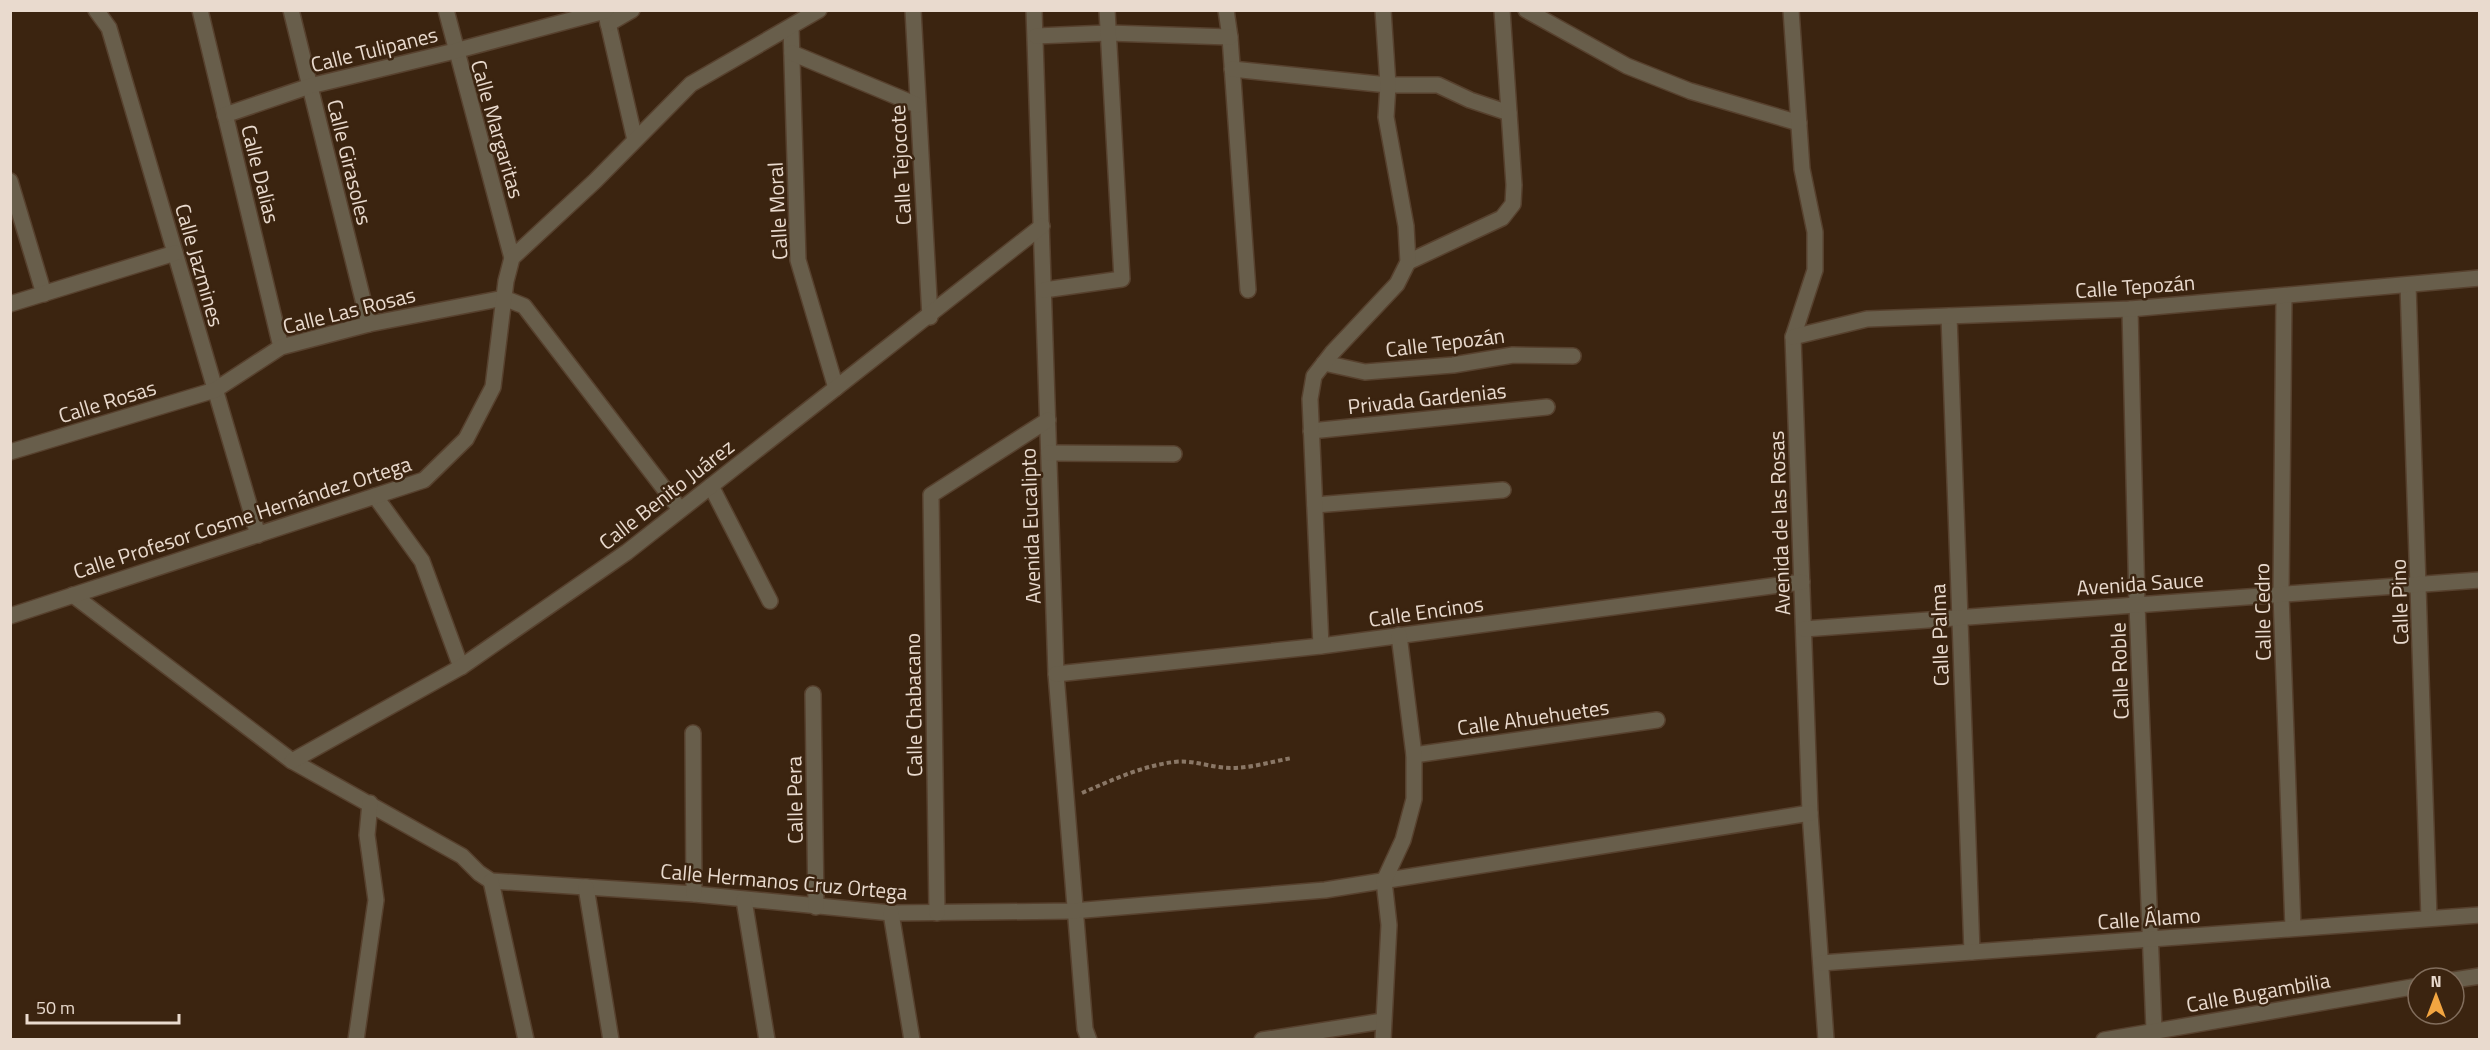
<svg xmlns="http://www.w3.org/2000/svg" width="2490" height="1050" font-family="'Titillium Web',sans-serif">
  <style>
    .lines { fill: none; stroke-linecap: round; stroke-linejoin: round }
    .street-casing { stroke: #57412e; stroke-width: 18 }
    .path { stroke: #8a7766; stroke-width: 4; stroke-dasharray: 4.5 3; stroke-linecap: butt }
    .street { stroke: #685e4b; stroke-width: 15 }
    .labels { text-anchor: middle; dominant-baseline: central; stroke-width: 5; stroke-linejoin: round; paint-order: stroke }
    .street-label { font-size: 21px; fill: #e9dace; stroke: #3b2410 }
  </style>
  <rect width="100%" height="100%" fill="#3b2410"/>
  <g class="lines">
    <defs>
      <g id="street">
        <path d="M96 10 109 28 258 535"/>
        <path d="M200 10 281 347"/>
        <path d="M291 10 369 324"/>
        <path d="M446 10 512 258"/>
        <path d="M605 10 635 140"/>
        <path d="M913 10 930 317"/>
        <path d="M1034 10 1056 674 1085 1029 1089 1040"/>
        <path d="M1226 10 1230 37 1248 290"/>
        <path d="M1526 10 1627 66 1690 91 1799 123"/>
        <path d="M1791 10 1802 169 1815 232V270L1793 337 1810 813 1826 1040"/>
        <path d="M608 24 632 10"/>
        <path d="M791 27 798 260 836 388"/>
        <path d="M1036 36 1108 33 1230 37"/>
        <path d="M792 53 917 105"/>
        <path d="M1232 69 1388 85H1438L1470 100 1509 113"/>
        <path d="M225 115 310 86 455 51 605 11"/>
        <path d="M10 181 44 294"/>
        <path d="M1408 262 1502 218 1513 204 1514 185 1502 10"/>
        <path d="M2408 285 2429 918"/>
        <path d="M1044 290 1122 279 1107 10"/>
        <path d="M2284 296 2281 595 2293 928"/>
        <path d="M10 304 175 253"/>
        <path d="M2130 309 2137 605 2154 1030"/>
        <path d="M1949 316 1972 952"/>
        <path d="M1793 337 1867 319 2130 309 2480 278"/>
        <path d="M1324 363 1365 372 1453 365 1513 355 1573 356"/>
        <path d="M1311 431 1547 407"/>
        <path d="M10 452 215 390 281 347 369 324 504 298 524 306 679 508"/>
        <path d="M1049 453 1174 454"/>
        <path d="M711 486 770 601"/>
        <path d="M375 496 422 561 461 667"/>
        <path d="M1315 505 1503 490"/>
        <path d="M73 595 292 761 462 856 479 873 491 881 694 894 891 913 1073 911 1325 890 1810 813"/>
        <path d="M10 616 424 480 466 439 493 387 506 281 512 258 595 181 691 84 819 10"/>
        <path d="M1804 629 2480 580"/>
        <path d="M1321 646 1310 399 1314 376 1332 353 1397 284 1408 262 1406 226 1386 117 1388 85 1383 10"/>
        <path d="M1056 674 1321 646 1802 582"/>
        <path d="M813 694 816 907"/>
        <path d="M693 733 694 894"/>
        <path d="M1414 755 1657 720"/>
        <path d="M292 761 461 667 627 552 1042 226"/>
        <path d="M491 881 526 1040"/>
        <path d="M586 887 611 1040"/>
        <path d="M744 900 767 1040"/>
        <path d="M891 913 912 1040"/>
        <path d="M937 913 931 495 1048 420"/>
        <path d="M1821 963 2480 915"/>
        <path d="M2454 980 2480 976"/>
        <path d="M356 1040 376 900 367 835 370 803"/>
        <path d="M1262 1040 1383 1021"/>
        <path d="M1383 1040 1389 925 1384 881 1403 840 1414 799V755L1399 635"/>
        <path d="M2104 1040 2418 986"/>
      </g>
    </defs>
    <use href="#street" class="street-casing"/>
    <path class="path" d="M1082 793C1112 780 1142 766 1174 762 1191 760 1203 765 1219 767 1242 771 1269 762 1292 758"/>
    <use href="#street" class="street"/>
  </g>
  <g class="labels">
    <g class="street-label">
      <text transform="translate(374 49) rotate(-14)">Calle Tulipanes</text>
      <text transform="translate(498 129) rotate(74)">Calle Margaritas</text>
      <text transform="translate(350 162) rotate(76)">Calle Girasoles</text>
      <text transform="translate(900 165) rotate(-93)">Calle Tejocote</text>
      <text transform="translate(261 174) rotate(76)">Calle Dalias</text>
      <text transform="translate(777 211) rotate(-93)">Calle Moral</text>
      <text transform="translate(200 265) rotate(74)">Calle Jazmines</text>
      <text transform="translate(2135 286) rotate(-4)">Calle Tepozán</text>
      <text transform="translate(349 310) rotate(-14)">Calle Las Rosas</text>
      <text transform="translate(1445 342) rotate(-7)">Calle Tepozán</text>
      <text transform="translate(1427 398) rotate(-6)">Privada Gardenias</text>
      <text transform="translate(107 401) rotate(-17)">Calle Rosas</text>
      <text transform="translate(666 494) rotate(-38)">Calle Benito Juárez</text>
      <text transform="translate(242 517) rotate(-18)">Calle Profesor Cosme Hernández Ortega</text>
      <text transform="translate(1779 523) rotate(-92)">Avenida de las Rosas</text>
      <text transform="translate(1030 526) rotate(-92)">Avenida Eucalipto</text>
      <text transform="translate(2140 583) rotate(-4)">Avenida Sauce</text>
      <text transform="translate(2399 602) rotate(-92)">Calle Pino</text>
      <text transform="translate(1426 611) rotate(-8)">Calle Encinos</text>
      <text transform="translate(2262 612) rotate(-91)">Calle Cedro</text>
      <text transform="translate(1939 635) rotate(-92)">Calle Palma</text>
      <text transform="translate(2119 671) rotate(-92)">Calle Roble</text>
      <text transform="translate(913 705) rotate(-91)">Calle Chabacano</text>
      <text transform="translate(1533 717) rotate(-8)">Calle Ahuehuetes</text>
      <text transform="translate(794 800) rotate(-91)">Calle Pera</text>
      <text transform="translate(784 881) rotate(5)">Calle Hermanos Cruz Ortega</text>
      <text transform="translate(2149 918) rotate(-4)">Calle Álamo</text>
      <text transform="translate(2258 992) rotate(-10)">Calle Bugambilia</text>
    </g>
  </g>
  <rect width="2490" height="1050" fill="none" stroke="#e9dace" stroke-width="24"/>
  <g transform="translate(2436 996)"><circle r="28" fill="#3b2410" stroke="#816d5c" stroke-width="1.5"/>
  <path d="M0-4.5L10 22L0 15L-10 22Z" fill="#f2a541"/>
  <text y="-9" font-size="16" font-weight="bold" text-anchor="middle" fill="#e9dace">N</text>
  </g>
  <path d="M27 1014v9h152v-9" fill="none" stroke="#e9dace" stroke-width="3"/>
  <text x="36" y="1014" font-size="18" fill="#e9dace" stroke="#3b2410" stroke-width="4.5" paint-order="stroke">50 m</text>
</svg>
